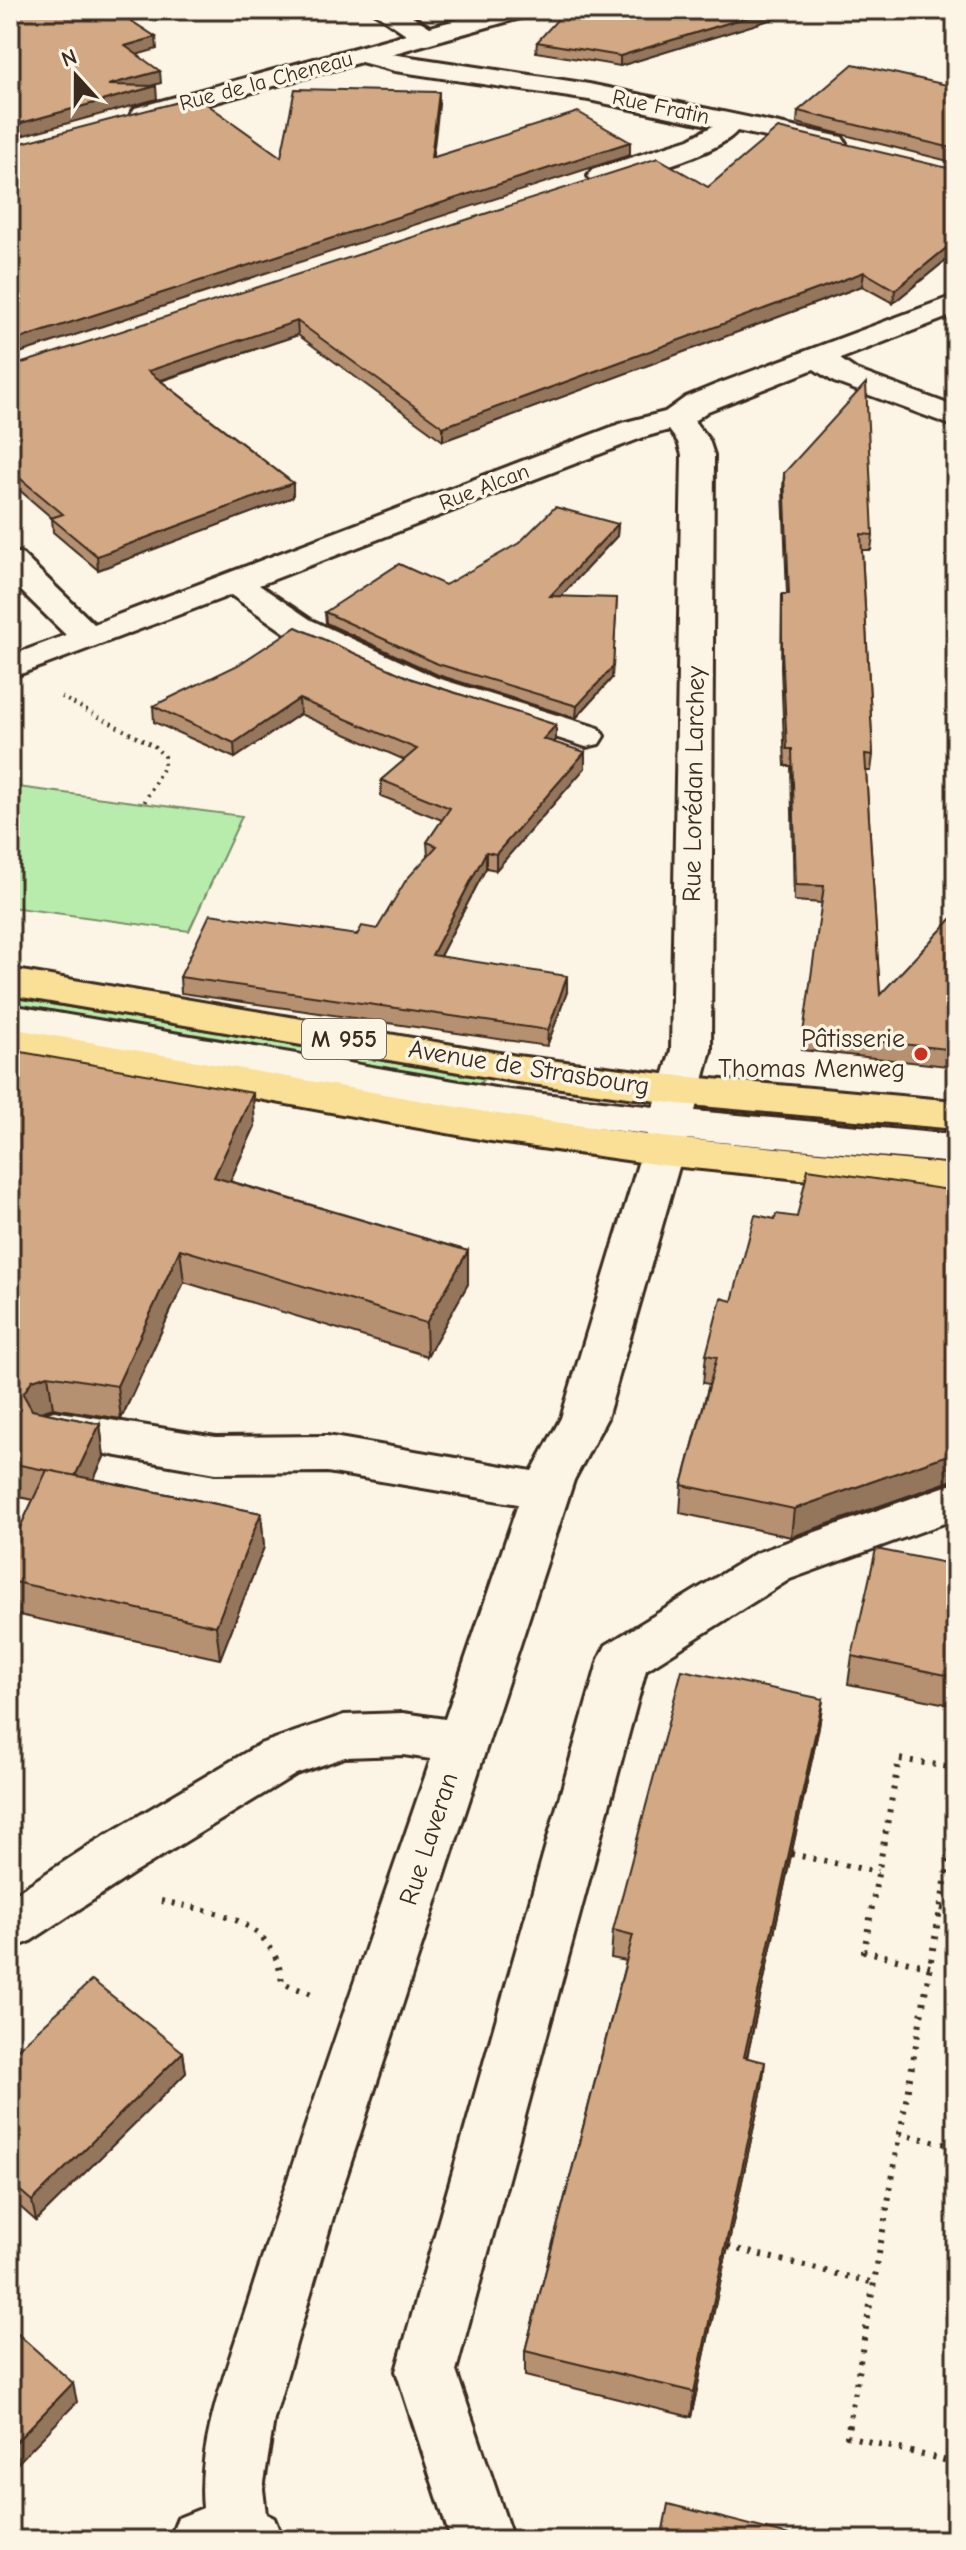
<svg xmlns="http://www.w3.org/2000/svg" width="966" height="2550" font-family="'Comic Neue',sans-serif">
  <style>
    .green { fill: #b8ecad; stroke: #7a8b66; stroke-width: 2 }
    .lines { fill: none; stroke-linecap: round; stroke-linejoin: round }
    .minor-casing { stroke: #3b2a1e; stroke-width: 6 }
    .major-casing { stroke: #3b2a1e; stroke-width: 6 }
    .path-far1 { stroke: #3b2a1e; stroke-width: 4; stroke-dasharray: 2 5; stroke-linecap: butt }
    .path { stroke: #3b2a1e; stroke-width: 6; stroke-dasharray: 3 8; stroke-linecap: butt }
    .minor { fill: #fcf5e5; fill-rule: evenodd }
    .major { fill: #fadf96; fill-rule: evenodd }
    .wall { fill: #b59172; stroke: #3b2a1e; stroke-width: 2 }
    .shaded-wall { fill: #93765c; stroke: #3b2a1e; stroke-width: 2 }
    .building { fill: #d2a984; stroke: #3b2a1e; stroke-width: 2 }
    .poi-dot { fill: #c8321e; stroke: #fcf5e5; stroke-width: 3 }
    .labels { text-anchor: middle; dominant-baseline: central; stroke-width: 7; stroke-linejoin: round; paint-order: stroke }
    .far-street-label { font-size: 22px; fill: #3b2a1e; stroke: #fcf5e5 }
    .shield { fill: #fcf5e5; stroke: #75675a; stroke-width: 2 }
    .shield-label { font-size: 24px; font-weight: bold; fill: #3b2a1e }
    .street-label { font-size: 26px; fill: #3b2a1e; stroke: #fcf5e5 }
    .poi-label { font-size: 26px; fill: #3b2a1e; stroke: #fcf5e5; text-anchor: end }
  </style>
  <rect width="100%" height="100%" fill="#fcf5e5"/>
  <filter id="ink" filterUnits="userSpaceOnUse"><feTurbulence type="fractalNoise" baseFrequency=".0125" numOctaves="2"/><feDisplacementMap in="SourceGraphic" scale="16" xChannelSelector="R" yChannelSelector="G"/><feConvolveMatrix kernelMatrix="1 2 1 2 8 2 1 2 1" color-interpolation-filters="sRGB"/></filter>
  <g filter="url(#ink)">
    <g class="green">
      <path d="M10 786 242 816 189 931 10 907Z"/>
      <path d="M10 997 484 1078 480 1085 10 1004Z"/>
    </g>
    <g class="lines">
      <defs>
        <g id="minor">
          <path d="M371 10H402L430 27 494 10H535L531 15 391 54 589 84 832 135 842 137 846 143 842 149 832 151 737 131C717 155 635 176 602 184L592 182 588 176 592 170 689 139 713 126 589 100 395 71 361 62 144 122 135 120 131 114 135 108 406 34Z"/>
          <path d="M956 295V314L840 359 856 370 956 407V427L834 382 814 369 708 411 694 421 709 440 714 455 711 1050 695 1111 956 1135V1163L687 1139 607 1418 574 1480 334 2214 274 2419 263 2489 266 2514 274 2518 283 2540H169L178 2518 203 2508C196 2439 232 2356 252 2290 308 2112 371 1935 431 1759L403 1755 345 1757 296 1774 134 1873 29 1942 10 1949V1897L96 1841 260 1744 344 1715 403 1713 445 1719 518 1504 327 1472 216 1473 54 1445 38 1440 31 1428 38 1416 54 1411 216 1437 327 1436 532 1471 561 1418 647 1134 501 1117 10 1031V1005L501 1089 654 1107 671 1050 682 455 678 442 669 430 644 437 259 585 311 620 437 678 599 728 604 736 599 744 586 747 413 692 287 634 231 595 10 678V656L66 635 10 580V551L22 554 94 624 622 423 665 412 686 397 715 385Z"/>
          <path d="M949 1485 956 1487V1523L950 1521 790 1579 646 1670 456 2371 513 2540H451L396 2371 599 1659 606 1645 756 1553Z"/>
        </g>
        <g id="major">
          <path d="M10 969 517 1056 679 1076 956 1101V1129L679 1104 517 1082 10 995Z"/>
          <path d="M10 1028 491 1113 662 1137 956 1165V1195L662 1165 491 1141 10 1054Z"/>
        </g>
      </defs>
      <use href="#minor" class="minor-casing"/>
      <use href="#major" class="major-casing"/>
      <path class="path-far1" d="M61 697 154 746 164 756V765L144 803"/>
      <g class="path">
        <path d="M952 1768 956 1731"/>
        <path d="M791 1854 878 1872"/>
        <path d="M161 1901C214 1912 275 1917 282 1983L314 1995"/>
        <path d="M941 1908 956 1911"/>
        <path d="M930 1967 864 1951 899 1759 956 1768"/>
        <path d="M900 2134 956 1820"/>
        <path d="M956 2146 900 2134 847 2436 956 2463"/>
        <path d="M728 2247 874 2283"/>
      </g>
      <use href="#minor" class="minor"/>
      <use href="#major" class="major"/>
    </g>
    <g class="wall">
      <path d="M802 10 620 66 536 52 537 42Z"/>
      <path d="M956 87V163L797 123 798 111Z"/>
      <path d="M956 170V252L893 303 862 286 443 441 298 335 161 381 293 483V497L98 570 53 532 52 518 10 482V367L708 187Z"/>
      <path d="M784 473 873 535 871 550H862L873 755 871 771H866L880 995 956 914V1067L802 1050 822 903 794 901 791 766H785L781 668 782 594H787L783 489Z"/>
      <path d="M618 524 617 536 561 596 612 678 576 718 438 675 326 623 325 612 445 585Z"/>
      <path d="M412 679 556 725V740L554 743 585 768 496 870 486 868 440 956 567 992 547 1046 181 993 180 977 377 929 428 856 427 842 442 820 381 796V780L405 760 300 714 235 758 154 722 153 706Z"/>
      <path d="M10 1050 255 1126 230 1181 468 1251V1284L427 1356 184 1282 121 1419 53 1408 41 1412 100 1424 104 1457 94 1479 261 1513 264 1547 220 1659 10 1613V1549L33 1500 10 1495Z"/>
      <path d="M956 1191 791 1537 680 1513 682 1485 709 1384 703 1383 706 1355 775 1219 797 1217Z"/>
      <path d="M956 1565V1706L848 1684 852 1656Z"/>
      <path d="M823 1699 819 1727 747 2058 762 2089 691 2417 525 2376V2351L626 1961 611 1958 613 1930Z"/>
      <path d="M183 2052 186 2073 36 2221 10 2198V2056Z"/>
    </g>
    <g class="shaded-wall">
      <path d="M122 10H178L117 24 116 11Z"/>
      <path d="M770 10H802L620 66V56Z"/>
      <path d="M156 37 157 49 126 58 125 46Z"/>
      <path d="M160 71 161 83 109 98 108 85Z"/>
      <path d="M156 86 157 99 10 139V126Z"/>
      <path d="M439 92V105L431 172V158Z"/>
      <path d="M630 142V155L10 356V342Z"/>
      <path d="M956 240V252L893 303 895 290Z"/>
      <path d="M864 272 862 286 443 441V427Z"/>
      <path d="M297 321 298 335 149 384 148 371Z"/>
      <path d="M293 483V497L98 570 97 556Z"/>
      <path d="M618 524 617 536 550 608V596Z"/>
      <path d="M617 598 612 678 576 718 577 706Z"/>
      <path d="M299 699 300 714 235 758 234 743Z"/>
      <path d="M556 725V740L542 755 543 739Z"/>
      <path d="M585 752V768L496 870V854Z"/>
      <path d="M486 852V868L432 971V955Z"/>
      <path d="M567 976V992L547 1046 548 1030Z"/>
      <path d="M253 1093 255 1126 217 1210 214 1177Z"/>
      <path d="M180 1249 184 1282 121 1419 117 1386Z"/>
      <path d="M468 1251V1284L427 1356 426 1323Z"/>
      <path d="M48 1375 53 1408 37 1413 28 1426 23 1394 32 1380Z"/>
      <path d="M100 1424 104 1457 80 1509 75 1476Z"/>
      <path d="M956 1452V1479L791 1537 794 1509Z"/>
      <path d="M261 1513 264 1547 220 1659 216 1626Z"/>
      <path d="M823 1699 819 1727 741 2084 744 2057Z"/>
      <path d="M183 2052 186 2073 36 2221 32 2201Z"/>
      <path d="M765 2062 762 2089 691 2417 694 2392Z"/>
      <path d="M73 2383 77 2402 10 2471V2448Z"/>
    </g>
    <g class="building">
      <path d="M10 10H122L116 11 156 37 125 46 160 71 108 85 156 86 10 126Z"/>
      <path d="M566 10H770L620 56 537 42Z"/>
      <path d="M853 64 956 87V149L798 111Z"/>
      <path d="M295 89 439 92 431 158 578 112 630 142 10 342V146L197 97 281 157Z"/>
      <path d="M778 128 956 170V240L895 290 864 272 443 427 297 321 148 371 293 483 97 556 51 518 63 514 10 470V367L658 158 708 187Z"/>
      <path d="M866 383 873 535 861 534 873 755 865 754 880 995 956 914V1050L803 1033 824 886 796 885 792 749H787L782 651V594H789L784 473Z"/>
      <path d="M555 507 618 524 550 596 617 598 613 667 577 706 438 664 325 612 399 564 445 585 519 543Z"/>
      <path d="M296 627 412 679 556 725 543 739 585 752 496 854 486 852 432 955 567 976 548 1030 180 977 210 914 357 935 362 926 377 929 406 880 437 846 427 842 450 808 381 780 417 749 299 699 234 743 153 706 238 665Z"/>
      <path d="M10 1050 253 1093 214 1177 468 1251 426 1323 180 1249 117 1386 48 1375 32 1380 23 1394 32 1410 100 1424 75 1476 10 1463Z"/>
      <path d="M808 1169 956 1191V1452L794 1509 682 1485 717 1357 706 1355 721 1298 732 1301 755 1215 775 1219 776 1214 797 1217Z"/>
      <path d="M47 1470 261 1513 216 1626 10 1581V1549Z"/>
      <path d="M876 1549 956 1565V1677L852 1656Z"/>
      <path d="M682 1670 823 1699 744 2057 765 2062 694 2392 525 2351 633 1935 613 1930Z"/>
      <path d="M92 1980 183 2052 32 2201 10 2182V2056Z"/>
      <path d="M10 2327 73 2383 10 2448Z"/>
      <path d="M668 2504 809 2540H661Z"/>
    </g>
  </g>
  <circle class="poi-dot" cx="921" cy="1054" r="8"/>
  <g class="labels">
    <g class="far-street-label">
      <text transform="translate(266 81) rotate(-15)">Rue de la Cheneau</text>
      <text transform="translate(661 107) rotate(12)">Rue Fratin</text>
      <text transform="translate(484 487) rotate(-21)">Rue Alcan</text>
    </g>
    <rect class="shield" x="302" y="1019" width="84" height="40" rx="6"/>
    <g class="shield-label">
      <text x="344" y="1039">M 955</text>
    </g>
    <g class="street-label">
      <text transform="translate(694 784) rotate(-89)">Rue Lorédan Larchey</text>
      <text transform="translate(529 1068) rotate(9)">Avenue de Strasbourg</text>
      <text transform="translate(429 1839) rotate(-72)">Rue Laveran</text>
    </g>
    <g class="poi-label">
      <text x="905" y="1039">Pâtisserie<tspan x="905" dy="30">Thomas Menweg</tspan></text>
    </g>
  </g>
  <rect width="966" height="2550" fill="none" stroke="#fcf5e5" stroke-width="40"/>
  <rect x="20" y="20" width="926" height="2510" fill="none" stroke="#3b2a1e" stroke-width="3" filter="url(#ink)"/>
  <g transform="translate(76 76) rotate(339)" stroke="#fcf5e5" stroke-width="6" paint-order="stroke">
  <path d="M0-6L14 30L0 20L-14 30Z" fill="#3b2a1e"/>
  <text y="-12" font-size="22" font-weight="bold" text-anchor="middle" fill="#3b2a1e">N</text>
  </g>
</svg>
